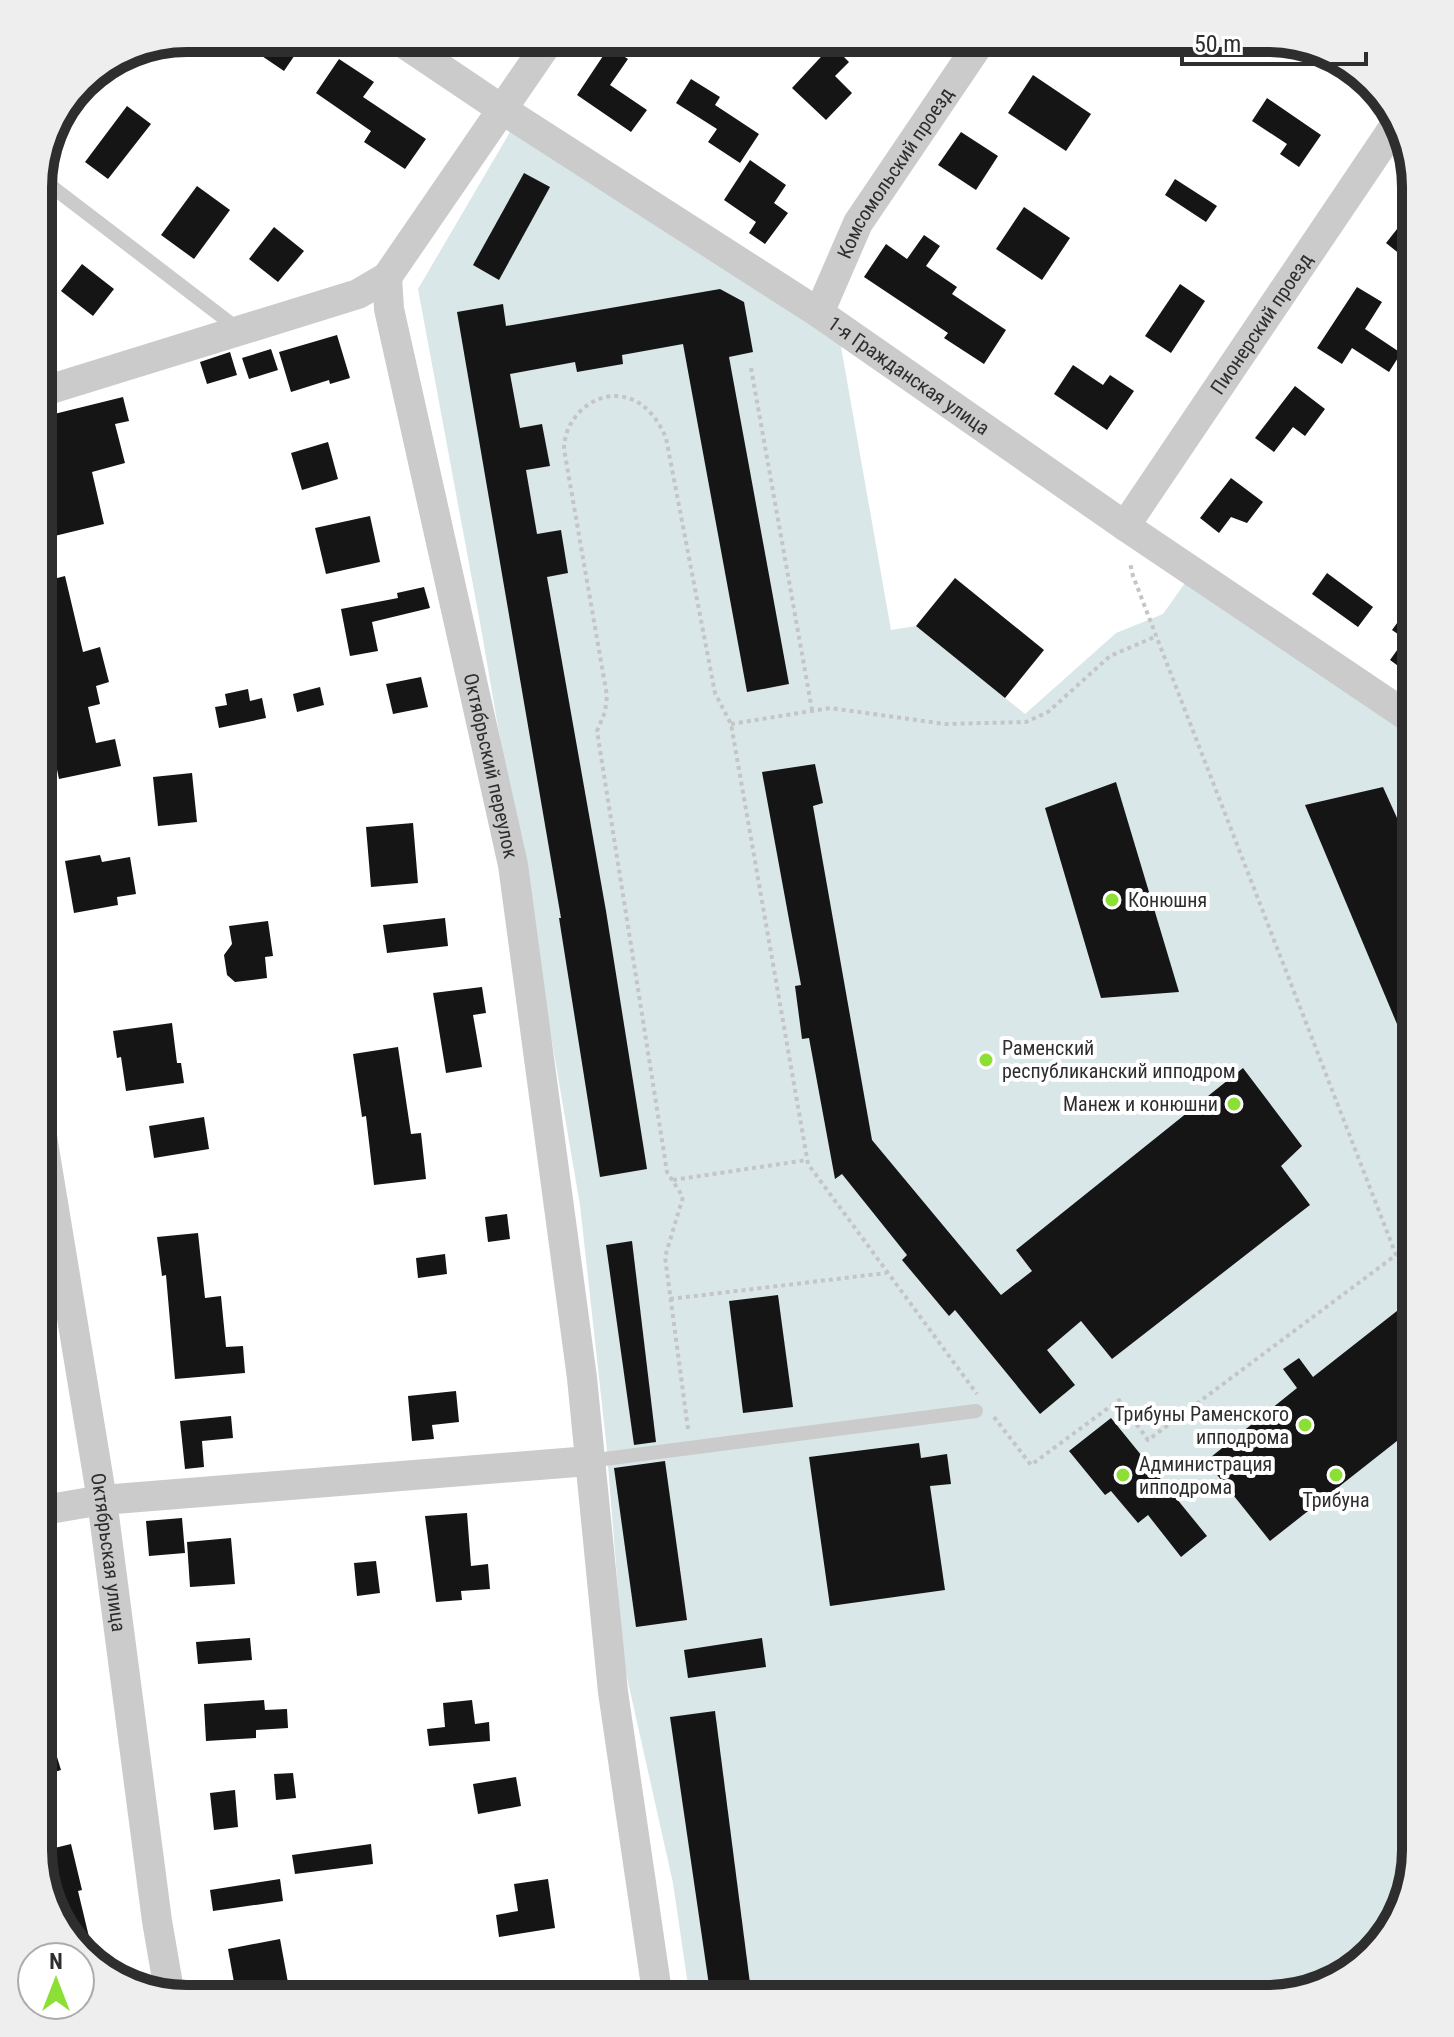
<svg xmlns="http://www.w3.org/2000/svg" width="1454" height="2037" font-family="'Roboto Condensed',sans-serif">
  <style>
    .green { fill: #d9e7e8 }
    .building { fill: #151515 }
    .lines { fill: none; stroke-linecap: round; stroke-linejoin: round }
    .path { stroke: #c5c5c5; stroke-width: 4; stroke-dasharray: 4 4; stroke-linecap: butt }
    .service { stroke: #cbcbcb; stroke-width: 14 }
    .minor { stroke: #cbcbcb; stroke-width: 30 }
    .poi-dot { fill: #8cdf35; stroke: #fff; stroke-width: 3 }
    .labels { text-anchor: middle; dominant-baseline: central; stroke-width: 8; stroke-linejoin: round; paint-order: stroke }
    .street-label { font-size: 20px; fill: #2e2e2e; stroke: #fff }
    .poi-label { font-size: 20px; fill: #2e2e2e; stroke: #fff; text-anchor: start }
    .rim { fill: none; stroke: #2e2e2e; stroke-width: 10 }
  </style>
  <rect width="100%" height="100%" fill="#fff"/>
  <path class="green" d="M510 132 840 341 891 630 916 626 1025 714 1116 633 1163 614 1187 580 1416 736V1850L1396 1925 1342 1979 1267 1999H690L673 1883 624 1664 606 1441 580 1205 481 628 418 289Z"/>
  <g class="building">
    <path d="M266 38H290L301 46 284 71 256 52Z"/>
    <path d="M832 45 849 62 835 76 852 93 826 120 792 88Z"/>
    <path d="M609 47 628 59 610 85 647 110 631 132 577 95Z"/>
    <path d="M339 59 374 82 363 97 426 139 405 169 364 142 371 131 316 93Z"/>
    <path d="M1033 75 1091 114 1066 151 1008 113Z"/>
    <path d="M691 79 720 97 715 105 759 134 740 163 708 142 717 129 676 103Z"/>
    <path d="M1267 98 1321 135 1299 167 1280 154 1287 144 1252 121Z"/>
    <path d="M127 106 151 124 108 179 85 162Z"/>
    <path d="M961 132 998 156 976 190 938 165Z"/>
    <path d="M750 160 786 185 774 203 788 213 765 244 749 233 756 222 724 200Z"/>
    <path d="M524 173 550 187 499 280 473 265Z"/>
    <path d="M1175 179 1217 206 1206 222 1165 195Z"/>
    <path d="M197 186 230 210 194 259 161 235Z"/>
    <path d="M1416 205V267L1386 243Z"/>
    <path d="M1024 207 1070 238 1042 280 996 249Z"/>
    <path d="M274 227 304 251 278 282 249 259Z"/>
    <path d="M924 235 940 246 926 266 957 287 952 294 1006 330 984 364 944 338 948 333 864 277 886 244 907 259Z"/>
    <path d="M82 264 114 289 93 316 61 291Z"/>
    <path d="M1180 284 1205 301 1171 353 1145 336Z"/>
    <path d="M1357 287 1382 302 1365 329 1401 353 1389 372 1352 348 1342 364 1317 348Z"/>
    <path d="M720 289 744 302 753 352 729 357 789 684 747 692 683 344 622 355 623 364 577 372 575 362 510 374 520 428 542 424 550 466 526 470 537 534 561 530 568 573 547 577 606 911 647 1169 600 1177 559 918H561L457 312 503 304 506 326Z"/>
    <path d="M337 335 350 378 330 384 329 380 291 392 279 352Z"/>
    <path d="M271 349 278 370 249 379 242 358Z"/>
    <path d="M230 352 237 375 207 384 200 362Z"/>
    <path d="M1073 365 1103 385 1110 375 1134 391 1107 430 1054 394Z"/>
    <path d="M1295 386 1325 409 1305 436 1293 427 1274 452 1255 438Z"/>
    <path d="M123 397 129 421 115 424 125 463 92 472 104 524 38 540V418Z"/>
    <path d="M328 442 338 479 302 490 291 453Z"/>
    <path d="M1231 478 1263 502 1247 523 1231 517 1219 533 1200 518Z"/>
    <path d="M370 516 380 562 326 574 315 528Z"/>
    <path d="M1327 573 1373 607 1358 627 1312 594Z"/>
    <path d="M65 576 83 652 100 647 109 682 96 686 100 704 88 707 96 743 115 739 121 766 59 779 46 717 43 718 38 701V583Z"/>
    <path d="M955 578 1044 650 1005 698 916 626Z"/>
    <path d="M424 587 430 608 372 622 378 651 350 656 341 609 398 598 397 593Z"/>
    <path d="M1416 597V679L1390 660 1405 639 1392 630Z"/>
    <path d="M421 677 428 707 393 714 386 684Z"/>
    <path d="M320 687 324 705 297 712 293 694Z"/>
    <path d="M248 689 250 701 262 698 266 718 219 728 215 707 227 705 225 694Z"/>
    <path d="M815 764 823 803 813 806 872 1140 1001 1295 1032 1271 1016 1250 1243 1068 1302 1146 1281 1166 1310 1205 1112 1359 1081 1321 1047 1350 1075 1385 1040 1414 955 1310 949 1316 902 1260 907 1255 842 1174 835 1179 809 1038 802 1039 795 986 801 985 762 772Z"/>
    <path d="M192 773 197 822 158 826 153 777Z"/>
    <path d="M1116 782 1179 992 1101 998 1045 808Z"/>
    <path d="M1383 787 1416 860V1021L1397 1024 1305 805Z"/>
    <path d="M413 823 418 883 371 887 366 827Z"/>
    <path d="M100 855 102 862 130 857 136 894 117 897 118 905 74 913 65 861Z"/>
    <path d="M445 918 448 946 387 953 383 925Z"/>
    <path d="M268 921 273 956 265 957 267 978 235 982 227 975 224 955 232 944 229 926Z"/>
    <path d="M482 987 486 1013 473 1015 482 1067 446 1073 433 993Z"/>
    <path d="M172 1023 177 1063H181L184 1083 126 1091 121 1057 117 1058 113 1031Z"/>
    <path d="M398 1047 411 1134 421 1133 426 1179 374 1185 366 1116 362 1117 353 1054Z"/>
    <path d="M204 1117 209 1149 154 1158 149 1126Z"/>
    <path d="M507 1214 510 1239 488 1242 485 1217Z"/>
    <path d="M198 1233 205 1298 221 1296 226 1347 243 1346 245 1373 175 1379 166 1275 162 1276 157 1237Z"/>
    <path d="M632 1241 656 1442 634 1445 606 1245Z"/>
    <path d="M445 1254 447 1274 418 1278 416 1258Z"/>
    <path d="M778 1295 793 1407 743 1413 729 1301Z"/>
    <path d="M1416 1296V1426L1270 1541 1206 1461 1297 1388 1283 1369 1299 1358 1313 1377Z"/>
    <path d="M456 1391 459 1422 432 1425 434 1439 412 1441 408 1396Z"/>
    <path d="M231 1416 233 1438 202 1441 204 1467 185 1469 180 1421Z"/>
    <path d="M1111 1418 1207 1536 1181 1557 1148 1515 1138 1523 1111 1491 1105 1495 1069 1451Z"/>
    <path d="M919 1443 921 1458 947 1454 951 1484 930 1486 945 1590 830 1606 809 1457Z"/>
    <path d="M665 1461 687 1620 636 1627 614 1468Z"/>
    <path d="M467 1513 471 1566 488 1564 490 1589 461 1591 462 1600 436 1602 425 1516Z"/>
    <path d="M182 1518 185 1553 149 1556 146 1521Z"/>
    <path d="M231 1538 235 1584 190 1587 187 1542Z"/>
    <path d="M376 1561 380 1593 357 1596 354 1563Z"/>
    <path d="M250 1638 252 1660 198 1664 196 1642Z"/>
    <path d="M762 1638 766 1667 688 1678 684 1650Z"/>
    <path d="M264 1700 265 1710 287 1709 288 1728 256 1730V1738L206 1741 204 1704Z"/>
    <path d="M472 1700 475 1724 489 1722 490 1741 429 1746 427 1729 445 1727 443 1703Z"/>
    <path d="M38 1711H43L61 1770 38 1777Z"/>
    <path d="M715 1711 752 1999H711L670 1717Z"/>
    <path d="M293 1773 296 1798 276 1800 274 1774Z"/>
    <path d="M516 1777 521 1806 478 1814 473 1784Z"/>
    <path d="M235 1790 238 1827 214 1830 210 1793Z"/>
    <path d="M71 1844 82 1890 78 1891 95 1962 58 1925 38 1852Z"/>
    <path d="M371 1844 373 1864 295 1874 292 1855Z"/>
    <path d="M280 1879 283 1901 213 1911 210 1890Z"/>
    <path d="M548 1879 555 1928 499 1937 496 1915 518 1911 514 1884Z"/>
    <path d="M280 1939 291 1999H237L228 1949Z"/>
  </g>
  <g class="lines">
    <g class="path">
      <path d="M751 368 812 710"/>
      <path d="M731 724 830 708 945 724 1026 722 1048 712 1110 656 1157 636"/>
      <path d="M673 1180 807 1160"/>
      <path d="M670 1299 886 1273"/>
      <path d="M994 1417 1031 1465 1119 1400 1148 1440 1396 1255 1133 576 1130 563"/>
      <path d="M688 1429 665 1257 683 1197 667 1172 597 731 605 712 607 696 564 449C564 418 595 388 628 398 646 403 659 421 666 438L715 693 731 724 808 1164 977 1394"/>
    </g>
    <g class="service">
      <path d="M38 176 238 329"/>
      <path d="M589 1461 976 1411"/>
    </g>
    <g class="minor">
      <path id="s1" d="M396 38 503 110 819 313 1125 526 1416 722"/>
      <path id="s2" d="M551 38 387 277 389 309 513 865 582 1378 613 1692 658 1999"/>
      <path id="s3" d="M819 313 858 223 983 38"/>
      <path d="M38 393 358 294 387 277"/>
      <path id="s4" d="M1125 526 1398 121"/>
      <path id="s5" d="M38 1112 102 1500 157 1921 170 1996"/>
      <path d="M38 1511 102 1500 589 1461"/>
    </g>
  </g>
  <g class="poi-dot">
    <circle cx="1112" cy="900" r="8"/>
    <circle cx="986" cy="1060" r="8"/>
    <circle cx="1234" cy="1104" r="8"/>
    <circle cx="1305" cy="1425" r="8"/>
    <circle cx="1123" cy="1475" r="8"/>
    <circle cx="1336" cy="1475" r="8"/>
  </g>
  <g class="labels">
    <g class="street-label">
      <text stroke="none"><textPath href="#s3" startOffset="160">Комсомольский проезд</textPath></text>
      <text stroke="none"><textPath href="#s4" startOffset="244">Пионерский проезд</textPath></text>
      <text stroke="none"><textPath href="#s1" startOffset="614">1-я Гражданская улица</textPath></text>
      <text stroke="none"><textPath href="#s2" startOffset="790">Октябрьский переулок</textPath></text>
      <text stroke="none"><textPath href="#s5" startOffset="446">Октябрьская улица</textPath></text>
    </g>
    <g class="poi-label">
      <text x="1128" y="900">Конюшня</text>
      <text x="1002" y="1048">Раменский<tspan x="1002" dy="23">республиканский ипподром</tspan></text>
      <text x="1218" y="1104" text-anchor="end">Манеж и конюшни</text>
      <text x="1289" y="1414" text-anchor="end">Трибуны Раменского<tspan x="1289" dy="23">ипподрома</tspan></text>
      <text x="1139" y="1464">Администрация<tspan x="1139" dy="23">ипподрома</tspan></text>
      <text x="1336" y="1500" text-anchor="middle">Трибуна</text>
    </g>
  </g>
  <path d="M0 0H1454V2037H0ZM187 52H1267A135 135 0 0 1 1402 187V1850A135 135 0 0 1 1267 1985H187A135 135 0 0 1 52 1850V187A135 135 0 0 1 187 52Z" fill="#eee" fill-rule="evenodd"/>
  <path class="rim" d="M187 52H1267A135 135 0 0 1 1402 187V1850A135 135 0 0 1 1267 1985H187A135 135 0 0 1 52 1850V187A135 135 0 0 1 187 52Z"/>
  <g transform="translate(56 1981)"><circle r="38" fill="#ffffff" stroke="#ababab" stroke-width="2"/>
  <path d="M0-6L14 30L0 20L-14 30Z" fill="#8cdf35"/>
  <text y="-12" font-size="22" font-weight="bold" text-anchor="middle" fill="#2e2e2e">N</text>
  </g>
  <path d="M1182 52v12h184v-12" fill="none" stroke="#2e2e2e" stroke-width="4"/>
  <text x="1194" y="52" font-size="24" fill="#2e2e2e" stroke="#ffffff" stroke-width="6" paint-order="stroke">50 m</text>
</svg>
